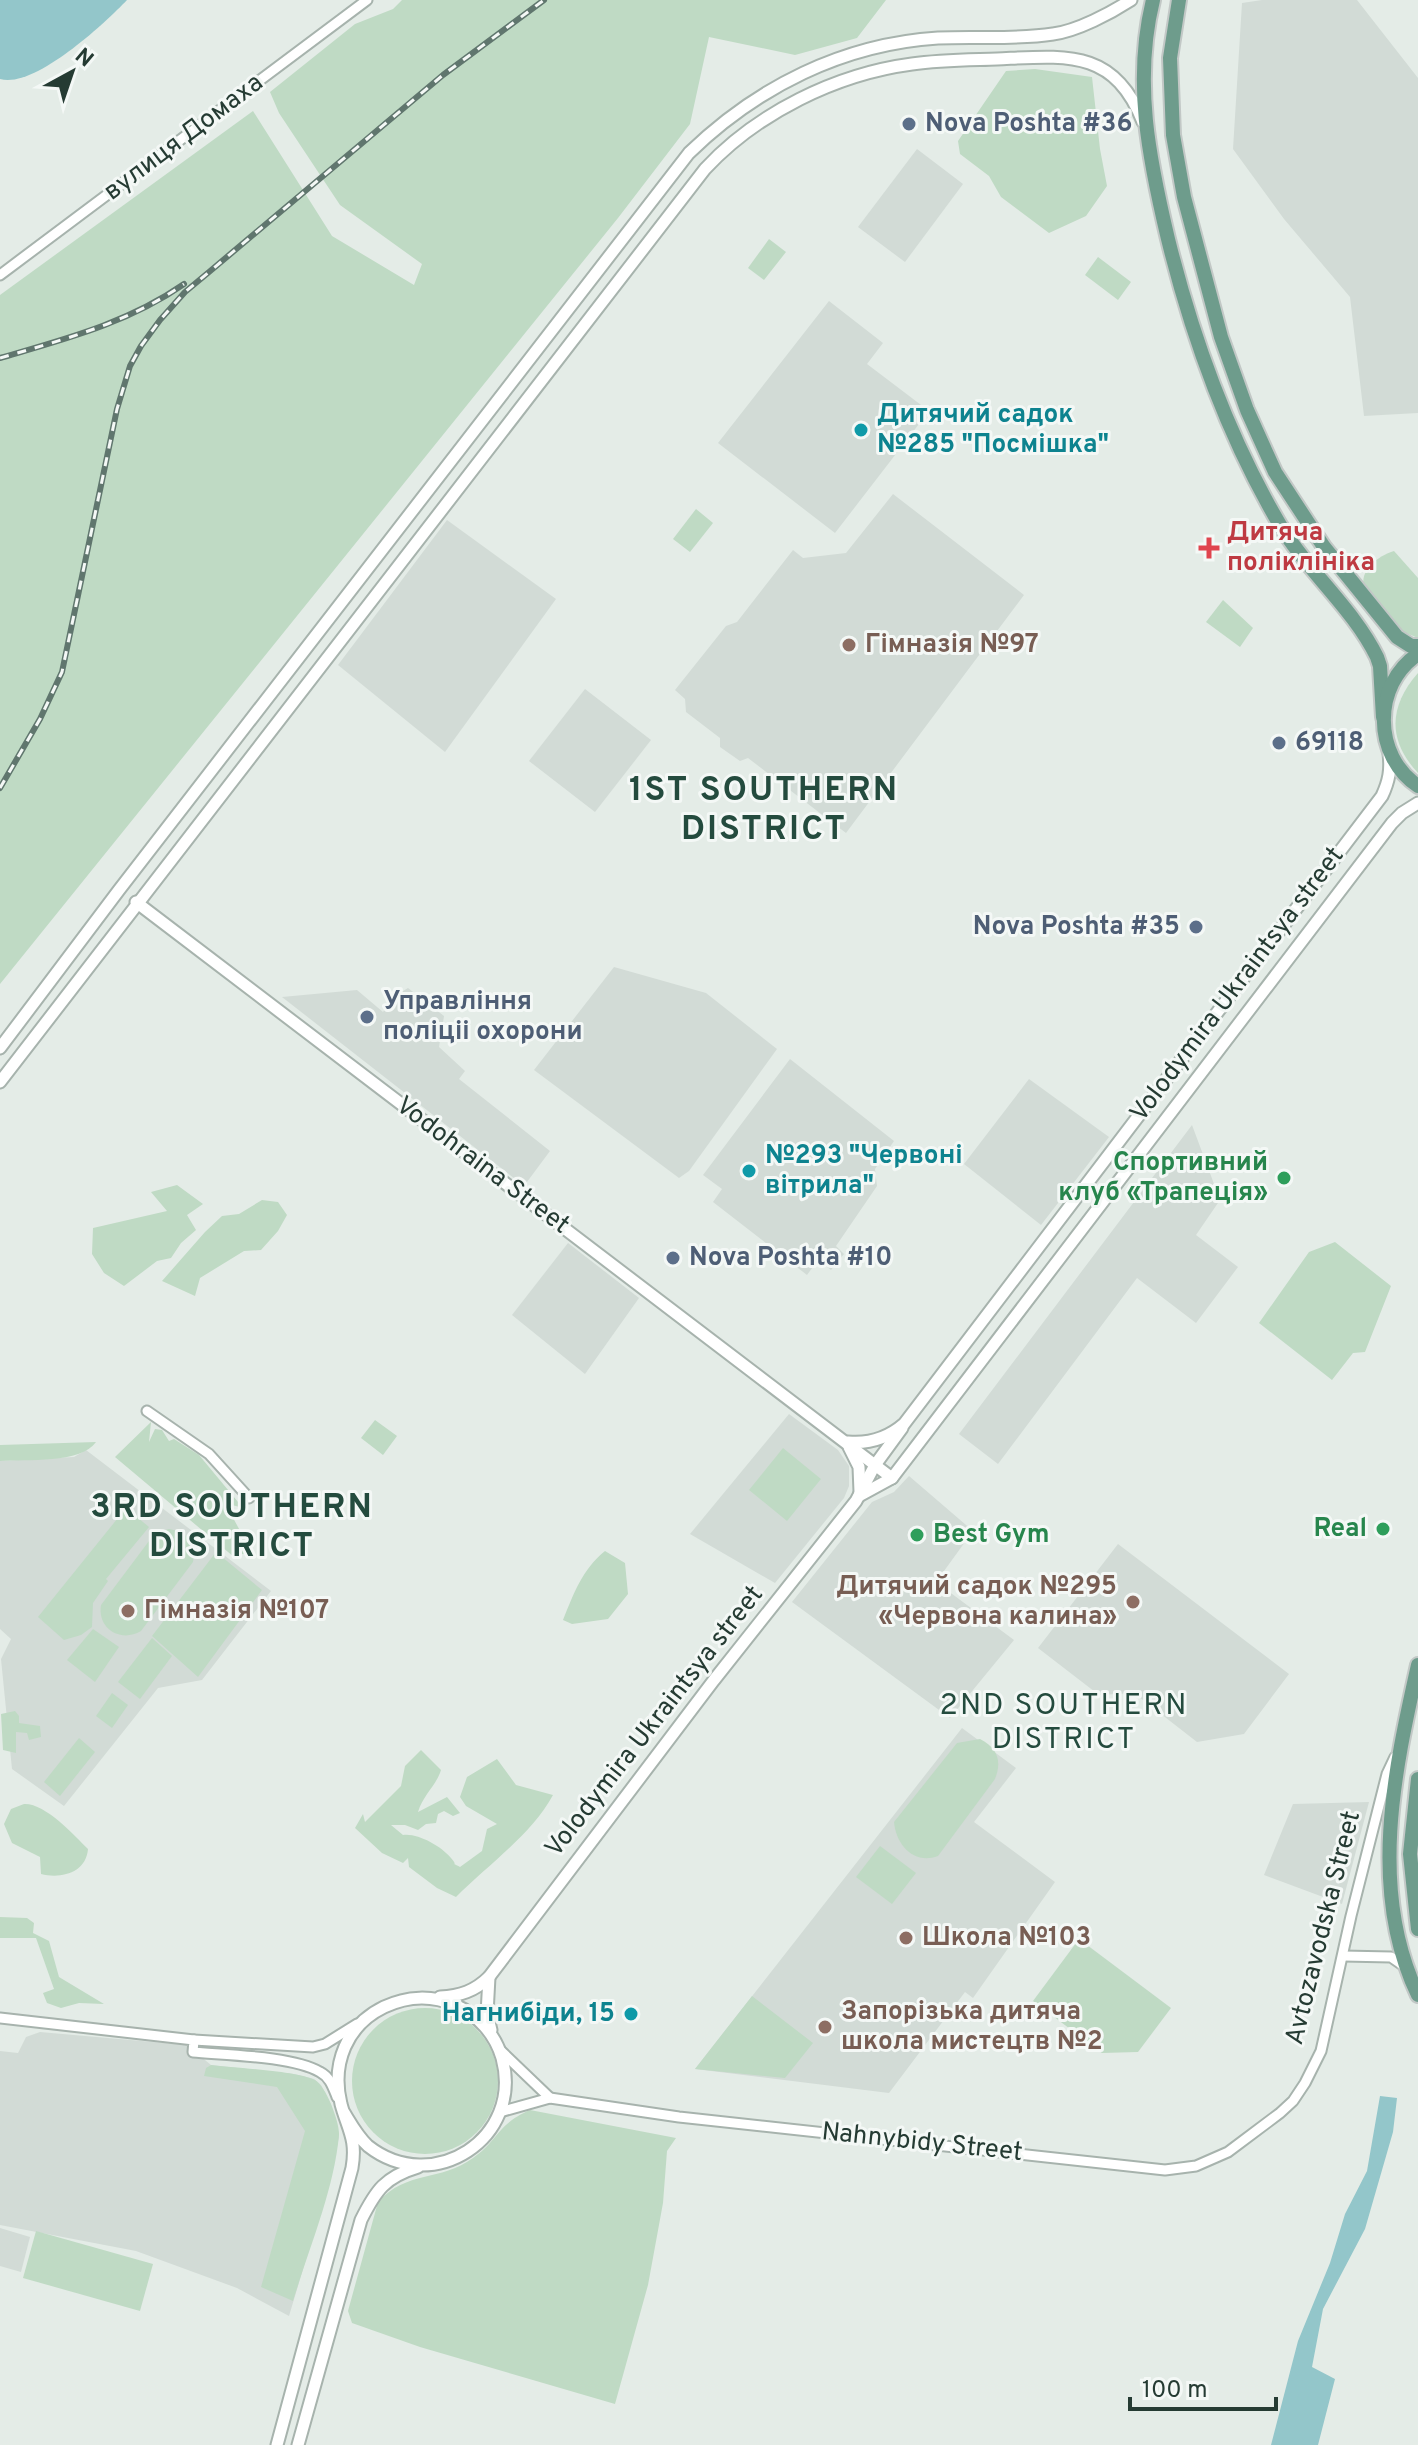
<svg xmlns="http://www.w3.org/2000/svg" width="1418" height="2445" font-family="Overpass,sans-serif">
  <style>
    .built { fill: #d2dbd6 }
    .green { fill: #bfdac4 }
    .water { fill: #93c6ca }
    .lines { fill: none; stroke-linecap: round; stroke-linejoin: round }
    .minor-casing { stroke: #a7b3ad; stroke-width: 13 }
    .tertiary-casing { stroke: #a7b3ad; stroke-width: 15 }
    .primary-casing { stroke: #c2c8c6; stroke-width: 18 }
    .minor { stroke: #fff; stroke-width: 9 }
    .tertiary { stroke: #fff; stroke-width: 11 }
    .primary { stroke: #6e9c8c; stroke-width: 14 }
    .rail-casing { stroke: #60766e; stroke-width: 6 }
    .rail { stroke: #f4f8f6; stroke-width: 3; stroke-dasharray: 9; stroke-linecap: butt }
    .service-dot { fill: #5c6f8a; stroke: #f4f8f6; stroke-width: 3 }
    .culture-dot { fill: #0f9aa8; stroke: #f4f8f6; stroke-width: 3 }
    .health-dot { fill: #e0444e; stroke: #f4f8f6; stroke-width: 3 }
    .education-dot { fill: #8d6e63; stroke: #f4f8f6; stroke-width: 3 }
    .leisure-dot { fill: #2e9e5b; stroke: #f4f8f6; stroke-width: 3 }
    .labels { text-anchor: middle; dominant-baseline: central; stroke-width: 6; stroke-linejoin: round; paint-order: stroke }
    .service-label { font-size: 26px; font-weight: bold; fill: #4e5e75; stroke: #f4f8f6; text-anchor: start }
    .street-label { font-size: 26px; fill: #253b33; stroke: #f4f8f6 }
    .culture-label { font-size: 26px; font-weight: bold; fill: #0d838f; stroke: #f4f8f6; text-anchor: start }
    .health-label { font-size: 26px; font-weight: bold; fill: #be3a42; stroke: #f4f8f6; text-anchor: start }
    .education-label { font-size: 26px; font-weight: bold; fill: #785e54; stroke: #f4f8f6; text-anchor: start }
    .leisure-label { font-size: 26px; font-weight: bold; fill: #27864d; stroke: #f4f8f6; text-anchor: end }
    .quarter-label { font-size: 30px; letter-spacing: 2px; fill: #244b3e; stroke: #f4f8f6 }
    .district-label { font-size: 34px; font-weight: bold; letter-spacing: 2px; fill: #244b3e; stroke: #f4f8f6 }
  </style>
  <rect width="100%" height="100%" fill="#e4ece7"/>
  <g class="built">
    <path d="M1262 0H1357L1418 78V413L1364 416 1350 297 1284 219 1233 149 1242 3Z"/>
    <path d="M917 149 963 184 905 262 858 227Z"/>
    <path d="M829 301 883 343 867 364 929 411 835 533 718 443Z"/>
    <path d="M893 494 1024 595 846 833 748 758 740 761 720 747V738L686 712 685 699 675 690 726 626 737 622 793 550 803 558 846 553Z"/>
    <path d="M447 520 556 599 445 752 338 665Z"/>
    <path d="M585 689 651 740 595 812 529 761Z"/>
    <path d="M614 967 706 993 777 1049 689 1171 679 1178 534 1070Z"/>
    <path d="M408 988 444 1016 439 1047 465 1071 459 1079 550 1151 524 1186 282 997 357 990 383 1012 395 996Z"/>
    <path d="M790 1059 894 1141 875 1169 877 1186 836 1246 844 1254 831 1270 818 1260 807 1275 713 1202 722 1189 703 1175Z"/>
    <path d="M1029 1079 1109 1137 1041 1225 964 1164Z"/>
    <path d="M1192 1125 1220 1200 1196 1235 1238 1267 1196 1323 1137 1278 998 1464 959 1434Z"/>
    <path d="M568 1243 639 1298 585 1374 512 1315Z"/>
    <path d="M789 1414 838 1450 849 1466V1486L844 1498 775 1583 690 1534Z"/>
    <path d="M86 1450 271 1591 202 1680 158 1688 64 1806 12 1769 1 1659 11 1639 0 1629V1461L74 1457Z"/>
    <path d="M909 1476 973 1531 936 1582 1014 1640 950 1718 792 1602 872 1502 894 1492Z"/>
    <path d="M1118 1544 1289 1674 1244 1734 1197 1742 1134 1693 1099 1695 1038 1648Z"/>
    <path d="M962 1728 1016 1768 974 1822 1055 1882 973 1998 965 1992 889 2093 695 2069Z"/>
    <path d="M1369 1802 1342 1904 1264 1875 1293 1804Z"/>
    <path d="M40 2032 187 2045 211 2065 294 2074 314 2079 321 2085 331 2104 339 2137 330 2179 289 2316 237 2288 136 2251 0 2225V2051L18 2053 26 2037Z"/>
    <path d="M0 2228 30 2237 21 2272 0 2266Z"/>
  </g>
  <g class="green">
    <path d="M402 0H886L857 38 795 55 709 37 690 124 618 218 0 984V295L253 111 332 236 414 285 422 264 340 205 279 113 270 92 355 24 393 9Z"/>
    <path d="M1035 69 1092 77 1100 149 1107 186 1086 216 1049 233 1001 197 989 176 960 154 958 141 1006 71Z"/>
    <path d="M769 239 786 252 764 280 748 268Z"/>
    <path d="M1098 257 1131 282 1118 300 1085 275Z"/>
    <path d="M696 509 713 523 690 552 673 539Z"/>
    <path d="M1394 551 1418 578V638L1399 630 1364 588C1359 570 1378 556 1394 551Z"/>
    <path d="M1223 600 1253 628 1240 647 1206 622Z"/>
    <path d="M1418 673V773C1387 740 1389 706 1418 673Z"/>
    <path d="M177 1185 203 1204 187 1215 196 1230 181 1243 171 1258 157 1261 124 1286 104 1273 92 1254 93 1228 167 1211 151 1192Z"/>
    <path d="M262 1200 278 1202 287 1215 278 1231 261 1250 244 1251 200 1278 195 1296 162 1281 205 1232 222 1216 239 1214Z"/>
    <path d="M1335 1242 1391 1286 1365 1352 1353 1353 1332 1380 1259 1323 1309 1252Z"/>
    <path d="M375 1420 397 1436 383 1455 361 1438Z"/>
    <path d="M151 1422 149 1442 155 1429 162 1430 169 1441 174 1439 199 1455 243 1508 225 1503 251 1551 234 1557 115 1457Z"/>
    <path d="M96 1442C81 1464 26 1459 0 1461V1445Z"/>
    <path d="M783 1448 821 1479 787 1521 749 1490Z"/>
    <path d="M126 1508 149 1527 106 1579 108 1581 93 1603 92 1627 81 1635 64 1640 38 1617Z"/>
    <path d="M169 1529C188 1532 196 1543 193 1562L141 1631C121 1643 97 1629 101 1605L155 1533Z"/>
    <path d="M605 1551 625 1563 628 1594 608 1619 572 1624 563 1620C574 1593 582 1570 605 1551Z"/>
    <path d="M216 1552 262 1590 198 1677 152 1636Z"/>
    <path d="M93 1629 119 1647 95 1682 67 1660Z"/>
    <path d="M152 1638 172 1656 140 1699 118 1682Z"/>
    <path d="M112 1693 128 1705 112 1728 96 1716Z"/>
    <path d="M15 1711 19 1716V1723L40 1726 41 1737 29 1740 27 1733 16 1732V1753L3 1750 1 1714Z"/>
    <path d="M79 1738 95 1752 60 1796 44 1782Z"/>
    <path d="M980 1739C998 1748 1002 1762 995 1779L938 1856C914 1865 896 1845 894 1822L957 1743Z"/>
    <path d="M421 1750 441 1770C436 1786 423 1795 418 1812L447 1797 460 1813 453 1816 444 1811 438 1814 436 1823 426 1824 418 1830 405 1825H391L403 1835C418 1833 441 1846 451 1858 460 1868 448 1861 460 1867L482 1851 487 1829 497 1824 466 1806 460 1797 467 1777 497 1759 516 1785 553 1795C532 1834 488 1865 456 1897L437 1888 409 1867 408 1858 403 1863 382 1853 355 1828 363 1814 365 1822 401 1786 405 1766Z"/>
    <path d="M24 1804C45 1803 74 1835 88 1849 86 1873 61 1879 41 1874L40 1857 12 1843 4 1824 11 1809Z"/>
    <path d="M880 1846 916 1873 892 1904 856 1877Z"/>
    <path d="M0 1917 27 1918 34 1923 33 1933 49 1941 59 1977 104 2004 79 2003 61 2008 47 2003 43 1993 54 1989 36 1938H0Z"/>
    <path d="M1079 1939 1171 2008 1138 2052 1102 2053 1033 2001Z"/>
    <path d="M752 1996 813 2043 785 2078 695 2069Z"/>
    <circle cx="425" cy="2081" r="73"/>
    <path d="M211 2065C235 2068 297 2071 315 2080 326 2086 340 2123 339 2135 334 2190 309 2248 293 2301L261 2287 305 2131 277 2087 204 2076 206 2068Z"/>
    <path d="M530 2110 676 2138 667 2151 663 2203 648 2285 615 2404 420 2347 352 2323 348 2311 378 2202C407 2170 440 2182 473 2158 498 2141 497 2124 530 2110Z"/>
    <path d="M36 2231 153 2264 140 2311 23 2278Z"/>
  </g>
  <g class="water">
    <path d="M0 0H127C104 24 34 89 0 79Z"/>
    <path d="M1380 2096 1397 2098 1393 2132 1365 2229 1323 2309 1312 2367 1335 2379 1318 2445H1271L1298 2341 1330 2263 1345 2214 1367 2171Z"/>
  </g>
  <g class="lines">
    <defs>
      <g id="minor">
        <path d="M0 275 367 0"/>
        <path d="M147 1411 209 1454 249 1498"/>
        <path d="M1343 1956 1391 1957 1404 1966"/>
        <path d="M0 2018 194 2040 193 2052C226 2055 293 2056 320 2072 330 2077 333 2087 337 2097"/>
        <path d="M194 2040 313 2047 325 2044 357 2024"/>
        <path d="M500 2050 550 2098"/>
        <path d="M500 2112 550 2098 679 2117 1165 2170 1196 2166 1228 2152 1280 2113 1293 2101 1305 2083 1321 2051 1351 1916 1387 1774 1395 1757"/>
      </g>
      <g id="tertiary">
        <path d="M136 902 892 1478"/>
        <path d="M0 1048 119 890 689 153C757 87 843 44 938 38 976 36 1015 40 1053 34 1077 31 1111 13 1131 0"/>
        <path d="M0 1082 705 169C757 113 836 74 912 64 940 60 969 60 997 59 1065 56 1114 48 1143 122"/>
        <path d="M848 1442C870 1444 888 1438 904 1424L1382 796C1389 781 1391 770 1389 753"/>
        <path d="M849 1447 859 1467 860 1492"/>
        <path d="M859 1496 892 1478 1392 823 1402 813 1418 803"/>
        <path d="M489 1977 487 2014 491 2030"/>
        <path d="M440 1997C460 1996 475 1991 489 1977L714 1680 856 1501 875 1465 902 1428"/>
        <path d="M277 2445 352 2168C357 2139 348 2130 341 2104 331 2063 347 2025 384 2007 407 1996 432 1995 455 2005 478 2015 495 2034 502 2058 524 2138 433 2197 368 2146 357 2136 351 2124 343 2111"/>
        <path d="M298 2445 361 2220C376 2190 385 2177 418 2167"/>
      </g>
      <g id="primary">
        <path d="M1153 0C1133 81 1149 159 1168 239 1193 340 1227 435 1280 525 1308 572 1353 608 1377 657L1380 666 1383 717"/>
        <path d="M1179 0 1170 58 1173 135 1184 197 1221 337 1247 410 1275 472 1324 547 1397 637 1411 646H1418"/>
        <path d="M1418 654C1372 685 1373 756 1418 786"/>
        <path d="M1418 1665C1394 1772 1368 1891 1418 1995"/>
        <path d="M1418 1779 1410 1854 1418 1929"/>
      </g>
    </defs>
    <use href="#minor" class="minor-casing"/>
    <use href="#tertiary" class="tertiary-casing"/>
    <use href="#primary" class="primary-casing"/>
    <use href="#minor" class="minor"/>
    <use href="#tertiary" class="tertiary"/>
    <use href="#primary" class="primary"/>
    <defs>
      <g id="rail">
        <path d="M0 358C65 339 128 323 184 284"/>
        <path d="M0 788 40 719 62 672 117 409 130 366 141 346 160 320 185 292 209 272 443 75 544 0"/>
      </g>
    </defs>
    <use href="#rail" class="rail-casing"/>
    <use href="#rail" class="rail"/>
  </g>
  <g class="service-dot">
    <circle cx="909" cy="124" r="8"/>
    <circle cx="1279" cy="743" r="8"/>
    <circle cx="1196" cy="927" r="8"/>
    <circle cx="367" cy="1017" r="8"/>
    <circle cx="673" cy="1258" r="8"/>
  </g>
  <g class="culture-dot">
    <circle cx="861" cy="430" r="8"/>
    <circle cx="749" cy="1171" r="8"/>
    <circle cx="631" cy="2014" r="8"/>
  </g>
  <path class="health-dot" d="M1205 536h8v8h8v8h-8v8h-8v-8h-8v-8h8z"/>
  <g class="education-dot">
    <circle cx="849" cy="645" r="8"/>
    <circle cx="1133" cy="1602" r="8"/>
    <circle cx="128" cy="1611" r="8"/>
    <circle cx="906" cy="1938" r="8"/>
    <circle cx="825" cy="2027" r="8"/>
  </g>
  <g class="leisure-dot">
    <circle cx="1284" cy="1178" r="8"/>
    <circle cx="1383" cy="1529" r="8"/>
    <circle cx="917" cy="1535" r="8"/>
  </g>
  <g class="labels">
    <g class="service-label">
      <text x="925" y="124">Nova Poshta #36</text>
      <text x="1295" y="743">69118</text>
      <text x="1180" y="927" text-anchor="end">Nova Poshta #35</text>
      <text x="383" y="1002">Управлiння<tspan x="383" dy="30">полiцii охорони</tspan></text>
      <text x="689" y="1258">Nova Poshta #10</text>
    </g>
    <g class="street-label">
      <text transform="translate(184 138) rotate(-37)">вулиця Домаха</text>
      <text transform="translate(1238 985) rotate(-53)">Volodymira Ukraintsya street</text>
      <text transform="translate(482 1166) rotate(37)">Vodohraina Street</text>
      <text transform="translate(655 1722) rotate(-52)">Volodymira Ukraintsya street</text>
      <text transform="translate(1324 1928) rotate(-76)">Avtozavodska Street</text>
      <text transform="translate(922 2143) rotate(6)">Nahnybidy Street</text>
    </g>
    <g class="culture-label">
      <text x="877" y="415">Дитячий садок<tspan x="877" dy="30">№285 "Посмішка"</tspan></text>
      <text x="765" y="1156">№293 "Червоні<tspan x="765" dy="30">вітрила"</tspan></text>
      <text x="615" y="2014" text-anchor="end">Нагнибіди, 15</text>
    </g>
    <g class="health-label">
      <text x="1227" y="533">Дитяча<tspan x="1227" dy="30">поліклініка</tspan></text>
    </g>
    <g class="education-label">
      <text x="865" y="645">Гімназія №97</text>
      <text x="1117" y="1587" text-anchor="end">Дитячий садок №295<tspan x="1117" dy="30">«Червона калина»</tspan></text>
      <text x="144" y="1611">Гімназія №107</text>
      <text x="922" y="1938">Школа №103</text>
      <text x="841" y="2012">Запорізька дитяча<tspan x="841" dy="30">школа мистецтв №2</tspan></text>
    </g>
    <g class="leisure-label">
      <text x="1268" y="1163">Спортивний<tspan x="1268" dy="30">клуб «Трапеція»</tspan></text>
      <text x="1367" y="1529">Real</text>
      <text x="933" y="1535" text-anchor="start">Best Gym</text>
    </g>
    <g class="quarter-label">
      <text x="1064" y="1706">2ND SOUTHERN<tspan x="1064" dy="34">DISTRICT</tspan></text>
    </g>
    <g class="district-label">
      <text x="764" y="791">1ST SOUTHERN<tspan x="764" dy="39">DISTRICT</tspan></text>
      <text x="232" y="1508">3RD SOUTHERN<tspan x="232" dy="39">DISTRICT</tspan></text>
    </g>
  </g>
  <g transform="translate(72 72) rotate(40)" stroke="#f4f8f6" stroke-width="6" paint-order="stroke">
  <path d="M0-6L14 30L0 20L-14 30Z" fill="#253b33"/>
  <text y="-12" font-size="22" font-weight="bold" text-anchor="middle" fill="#253b33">N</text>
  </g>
  <path d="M1130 2397v12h146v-12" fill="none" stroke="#253b33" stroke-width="4"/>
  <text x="1142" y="2397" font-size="24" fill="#253b33" stroke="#f4f8f6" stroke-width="6" paint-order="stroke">100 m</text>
</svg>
